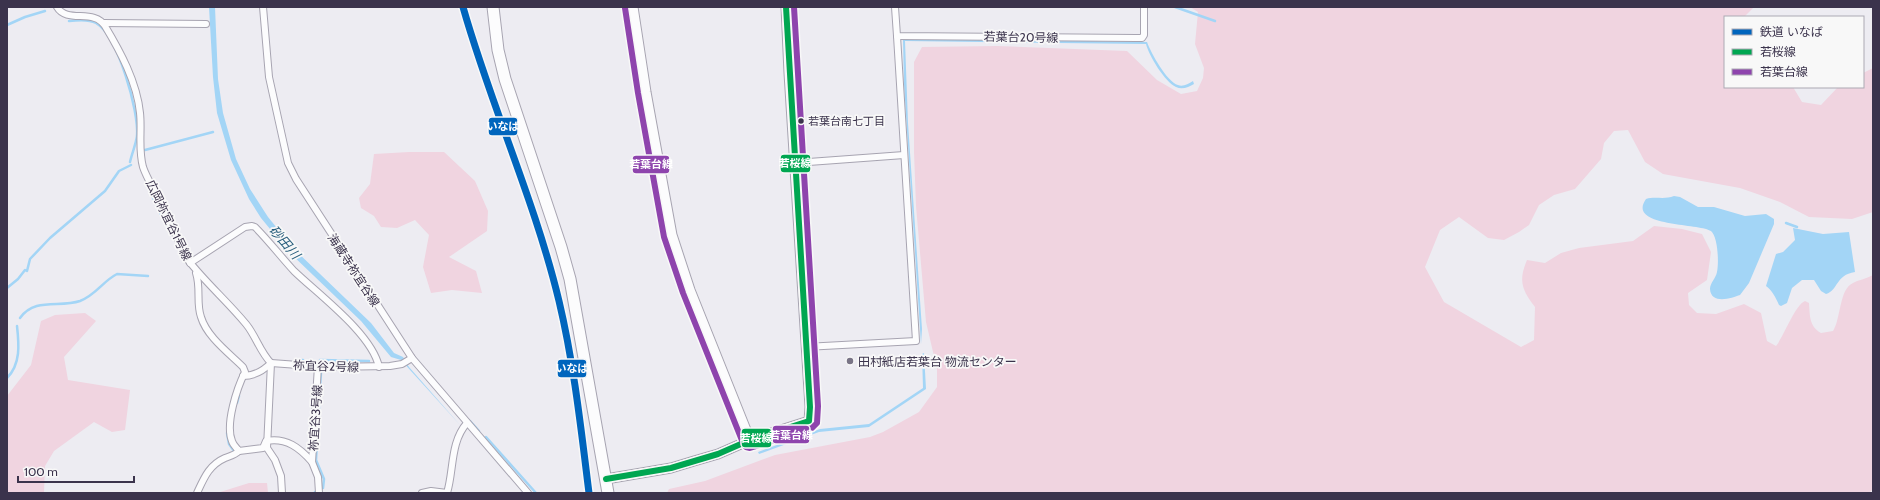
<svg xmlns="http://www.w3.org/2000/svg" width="1880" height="500" font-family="Cabin,'Noto Sans JP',sans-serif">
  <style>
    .green { fill: #f0d4e0 }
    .water { fill: #a3d5f6 }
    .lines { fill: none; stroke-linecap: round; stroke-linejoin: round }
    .stream { stroke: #a3d5f6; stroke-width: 2.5 }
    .street-casing { stroke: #a7a4b1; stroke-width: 8 }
    .secondary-casing { stroke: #a7a4b1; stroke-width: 11 }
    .highway-casing { stroke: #a7a4b1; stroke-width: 13 }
    .street { stroke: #fcfcfd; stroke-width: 6 }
    .secondary { stroke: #fcfcfd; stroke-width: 9 }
    .highway { stroke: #fcfcfd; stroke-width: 11 }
    .bus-1-casing { stroke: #f8f8f8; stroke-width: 9 }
    .bus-2-casing { stroke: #f8f8f8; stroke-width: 9 }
    .bus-1 { stroke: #00a651; stroke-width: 6 }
    .bus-2 { stroke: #8e44ad; stroke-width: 6 }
    .rail-1-casing { stroke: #f8f8f8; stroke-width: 10 }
    .rail-1 { stroke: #0065bd; stroke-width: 7 }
    .bus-dot { fill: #3b334c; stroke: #f8f8f8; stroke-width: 1.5 }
    .poi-dot { fill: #797486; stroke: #f8f8f8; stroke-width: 1.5 }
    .labels { text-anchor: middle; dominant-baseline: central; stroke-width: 3.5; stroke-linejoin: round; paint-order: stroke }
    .bus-label { font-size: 11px; fill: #3b334c; stroke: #f8f8f8; text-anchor: start }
    .street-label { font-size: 12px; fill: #3b334c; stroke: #f8f8f8 }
    .poi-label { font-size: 12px; fill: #3b334c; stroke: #f8f8f8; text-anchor: start }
    .water-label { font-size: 13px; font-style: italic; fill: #275d7c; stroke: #f8f8f8 }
    .line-badge { stroke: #f8f8f8; stroke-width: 1.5 }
    .badge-label { font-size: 11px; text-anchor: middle; font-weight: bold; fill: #fff }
  </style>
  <rect width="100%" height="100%" fill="#edecf2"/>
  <g class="green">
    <path d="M1190 7H1754L1744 17H1725V87H1793L1802 102 1821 105 1838 87H1863V73L1873 68V212L1852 219 1809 217 1780 202 1740 188 1663 174 1645 162 1628 130 1614 131 1604 143 1601 159 1575 189 1554 195 1539 205 1529 225 1519 232 1504 240 1488 238 1459 217 1440 230 1425 267 1444 302 1521 347 1534 340 1535 307C1522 290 1518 281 1527 260L1545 263 1561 253 1579 248 1633 241 1654 226 1682 229 1702 234 1711 252 1707 280 1688 293 1689 305 1697 313 1716 314 1744 304 1761 313 1767 341 1776 346C1784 336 1795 305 1805 301L1809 303C1810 316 1809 326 1821 333L1833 331C1841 319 1839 289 1853 283 1858 280 1866 279 1873 275V489L1869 493H667L669 489 705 481 775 455 870 437 883 432 919 412 937 387V369L926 322 916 206 914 152V62L922 47 997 46 1127 51 1157 80 1181 94 1197 91 1203 78 1204 68 1195 44 1198 12Z"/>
    <path d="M409 152H444L475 181 488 211 487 231 449 257 476 271 482 293 452 290 431 293 423 267 429 235 415 220 397 228 381 227 374 216 361 208 359 198 370 184 374 154Z"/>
    <path d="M85 313 96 321 64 357 68 380 130 390 125 430 112 432 94 422 54 451 45 466 44 493H7V396L31 365 41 321 55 315Z"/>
    <path d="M249 483H267L268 493H217Z"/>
  </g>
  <g class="water">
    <path d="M209 7H215L218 79 223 113 236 159 250 189 268 217 294 249 371 323 394 353 403 357 409 367 460 425 401 360 391 357 361 321 289 252 261 218 249 199 231 160 217 113 213 77Z"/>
    <path d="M906 38 1147 42C1151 53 1167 82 1178 85 1183 87 1188 84 1193 81L1194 84C1189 87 1182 90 1176 87 1165 82 1149 56 1146 44L905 41 908 123 922 329 921 344 904 84 903 40Z"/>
    <path d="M1674 196 1680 197 1698 207H1714L1745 216 1766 214 1774 219V224L1749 283 1740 295C1732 298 1711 305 1710 289 1710 283 1716 278 1717 272 1719 263 1718 237 1711 231 1700 223 1626 227 1646 199 1655 196 1664 200 1674 196Z"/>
    <path d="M1793 228 1823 234 1849 232 1855 272C1835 275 1839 290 1826 294L1821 291 1814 280H1802L1792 288 1787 303 1781 306 1779 305C1776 298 1772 290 1766 286L1776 254 1783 252 1795 240Z"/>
    <path d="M924 353 926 389 869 427 819 432 759 454 758 452 820 429 869 424 923 388 922 354Z"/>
  </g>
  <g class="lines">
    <g class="stream">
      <path d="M1175 7 1215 21"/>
      <path d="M69 21C77 20 89 19 96 23 118 36 139 111 137 136 136 144 132 153 130 162"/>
      <path d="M7 25 25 17 45 11"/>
      <path d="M145 150 213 132"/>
      <path d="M146 183 168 229"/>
      <path d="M1786 223 1797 227"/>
      <path d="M7 288 18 279 25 270 27 271 30 259 50 238 105 191 119 171 131 165"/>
      <path d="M20 318C35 297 59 308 80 301 96 295 103 281 117 274L148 276"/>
      <path d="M297 360H303"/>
      <path d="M320 360 369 361"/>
      <path d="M321 372 316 460 324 479 323 488"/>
      <path d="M7 378C21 364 19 344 17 326"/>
      <path d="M237 403 239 396"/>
      <path d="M470 421 479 431"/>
      <path d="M227 433 229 444 234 451"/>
      <path d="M486 437 536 493"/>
      <path d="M315 493V492"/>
    </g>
    <defs>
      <g id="street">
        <path d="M57 7C67 24 94 8 105 26 120 51 137 82 140 113 142 130 138 149 143 167 146 176 152 186 156 194 167 216 177 238 188 260 206 283 228 302 246 324 256 336 260 352 271 363L267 448 275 460 281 476 282 493"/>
        <path d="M263 7 269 77 288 163 296 179 412 358 528 493"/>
        <path d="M895 7 897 36 1136 38H1142L1144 35V7"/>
        <path d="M103 23 206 24"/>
        <path d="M795 163 904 155"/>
        <path d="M190 263 245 227 252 226 255 227C269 241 281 257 294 271 319 295 372 334 379 367"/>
        <path d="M196 273C201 288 196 303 201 317 207 337 229 353 243 367L245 372C237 388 225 424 232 441 233 445 237 448 239 451L263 448 266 441C286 437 300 448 312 462"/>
        <path d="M805 347 916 341 897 36"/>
        <path d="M318 366 312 462 318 477 319 493"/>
        <path d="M243 376C255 376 263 371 271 363L326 367 390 366 402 364 412 358"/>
        <path d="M197 493C204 478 209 465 225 458 230 456 235 455 239 451"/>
        <path d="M422 493 431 491 447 493"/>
        <path d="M447 493C454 470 450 442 467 423"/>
      </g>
      <g id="secondary">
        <path d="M633 7 646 92 672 235 690 290 750 440"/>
        <path d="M606 479 671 468 694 461 718 454 750 440 809 421 810 407 789 73 786 7"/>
      </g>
      <path id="highway" d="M493 7 498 50 505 79 561 247 570 279 608 493"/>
    </defs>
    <use href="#street" class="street-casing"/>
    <use href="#secondary" class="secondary-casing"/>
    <use href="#highway" class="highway-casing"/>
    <use href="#street" class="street"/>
    <use href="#secondary" class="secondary"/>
    <use href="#highway" class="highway"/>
    <defs>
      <path id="bus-1" d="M606 479 671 468 718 454 750 440 809 421 810 407 786 7"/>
      <path id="bus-2" d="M625 8 638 93 664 237 683 293 743 443 746 447 750 448 812 428 817 423 818 406 794 7"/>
    </defs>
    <use href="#bus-1" class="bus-1-casing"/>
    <use href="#bus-2" class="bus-2-casing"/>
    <use href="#bus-1" class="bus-1"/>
    <use href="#bus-2" class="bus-2"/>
    <defs>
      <path id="rail-1" d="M463 7C491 106 535 201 559 301 574 364 581 429 589 493"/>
    </defs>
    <use href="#rail-1" class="rail-1-casing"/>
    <use href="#rail-1" class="rail-1"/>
  </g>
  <circle class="bus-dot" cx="801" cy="121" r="3.5"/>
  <circle class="poi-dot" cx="850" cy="361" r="4"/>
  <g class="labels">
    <g class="bus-label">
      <text x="808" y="121">若葉台南七丁目</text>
    </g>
    <g class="street-label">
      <text transform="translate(1021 37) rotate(1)">若葉台20号線</text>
      <text transform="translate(169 220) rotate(64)">広岡祢宜谷1号線</text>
      <text transform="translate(354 270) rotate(57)">海蔵寺祢宜谷線</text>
      <text transform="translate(326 366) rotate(2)">祢宜谷2号線</text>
      <text transform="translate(315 418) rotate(-86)">祢宜谷3号線</text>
    </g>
    <g class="poi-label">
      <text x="858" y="361">田村紙店若葉台 物流センター</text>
    </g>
    <g class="water-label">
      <text transform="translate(285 242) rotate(49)">砂田川</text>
    </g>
  </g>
  <g class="line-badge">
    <rect x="488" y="117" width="30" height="19" rx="4" fill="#0065bd"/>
    <rect x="780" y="154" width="31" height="19" rx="4" fill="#00a651"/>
    <rect x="632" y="155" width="38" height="19" rx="4" fill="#8e44ad"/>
    <rect x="557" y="359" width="30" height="19" rx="4" fill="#0065bd"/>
    <rect x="772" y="425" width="38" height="19" rx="4" fill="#8e44ad"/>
    <rect x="741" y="428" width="31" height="20" rx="4" fill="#00a651"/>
  </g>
  <g class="badge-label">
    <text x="503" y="130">いなば</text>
    <text x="795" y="167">若桜線</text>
    <text x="651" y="168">若葉台線</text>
    <text x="572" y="372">いなば</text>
    <text x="791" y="439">若葉台線</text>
    <text x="756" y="442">若桜線</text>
  </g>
  <rect width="1880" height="500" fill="none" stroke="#3b334c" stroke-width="16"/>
  <rect x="1724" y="16" width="140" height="72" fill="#f8f8f8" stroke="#aca9b3"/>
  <rect x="1732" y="29" width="20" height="6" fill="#0065bd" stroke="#aca9b3"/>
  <text x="1760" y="36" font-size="12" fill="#3b334c">鉄道 いなば</text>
  <rect x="1732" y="49" width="20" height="6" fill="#00a651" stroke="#aca9b3"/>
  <text x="1760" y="56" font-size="12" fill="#3b334c">若桜線</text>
  <rect x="1732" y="69" width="20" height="6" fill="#8e44ad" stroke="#aca9b3"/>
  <text x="1760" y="76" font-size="12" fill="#3b334c">若葉台線</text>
  <path d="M18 476v6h116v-6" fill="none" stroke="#3b334c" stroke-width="2"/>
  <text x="24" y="476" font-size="12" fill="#3b334c" stroke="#f8f8f8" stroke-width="3" paint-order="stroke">100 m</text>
</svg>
